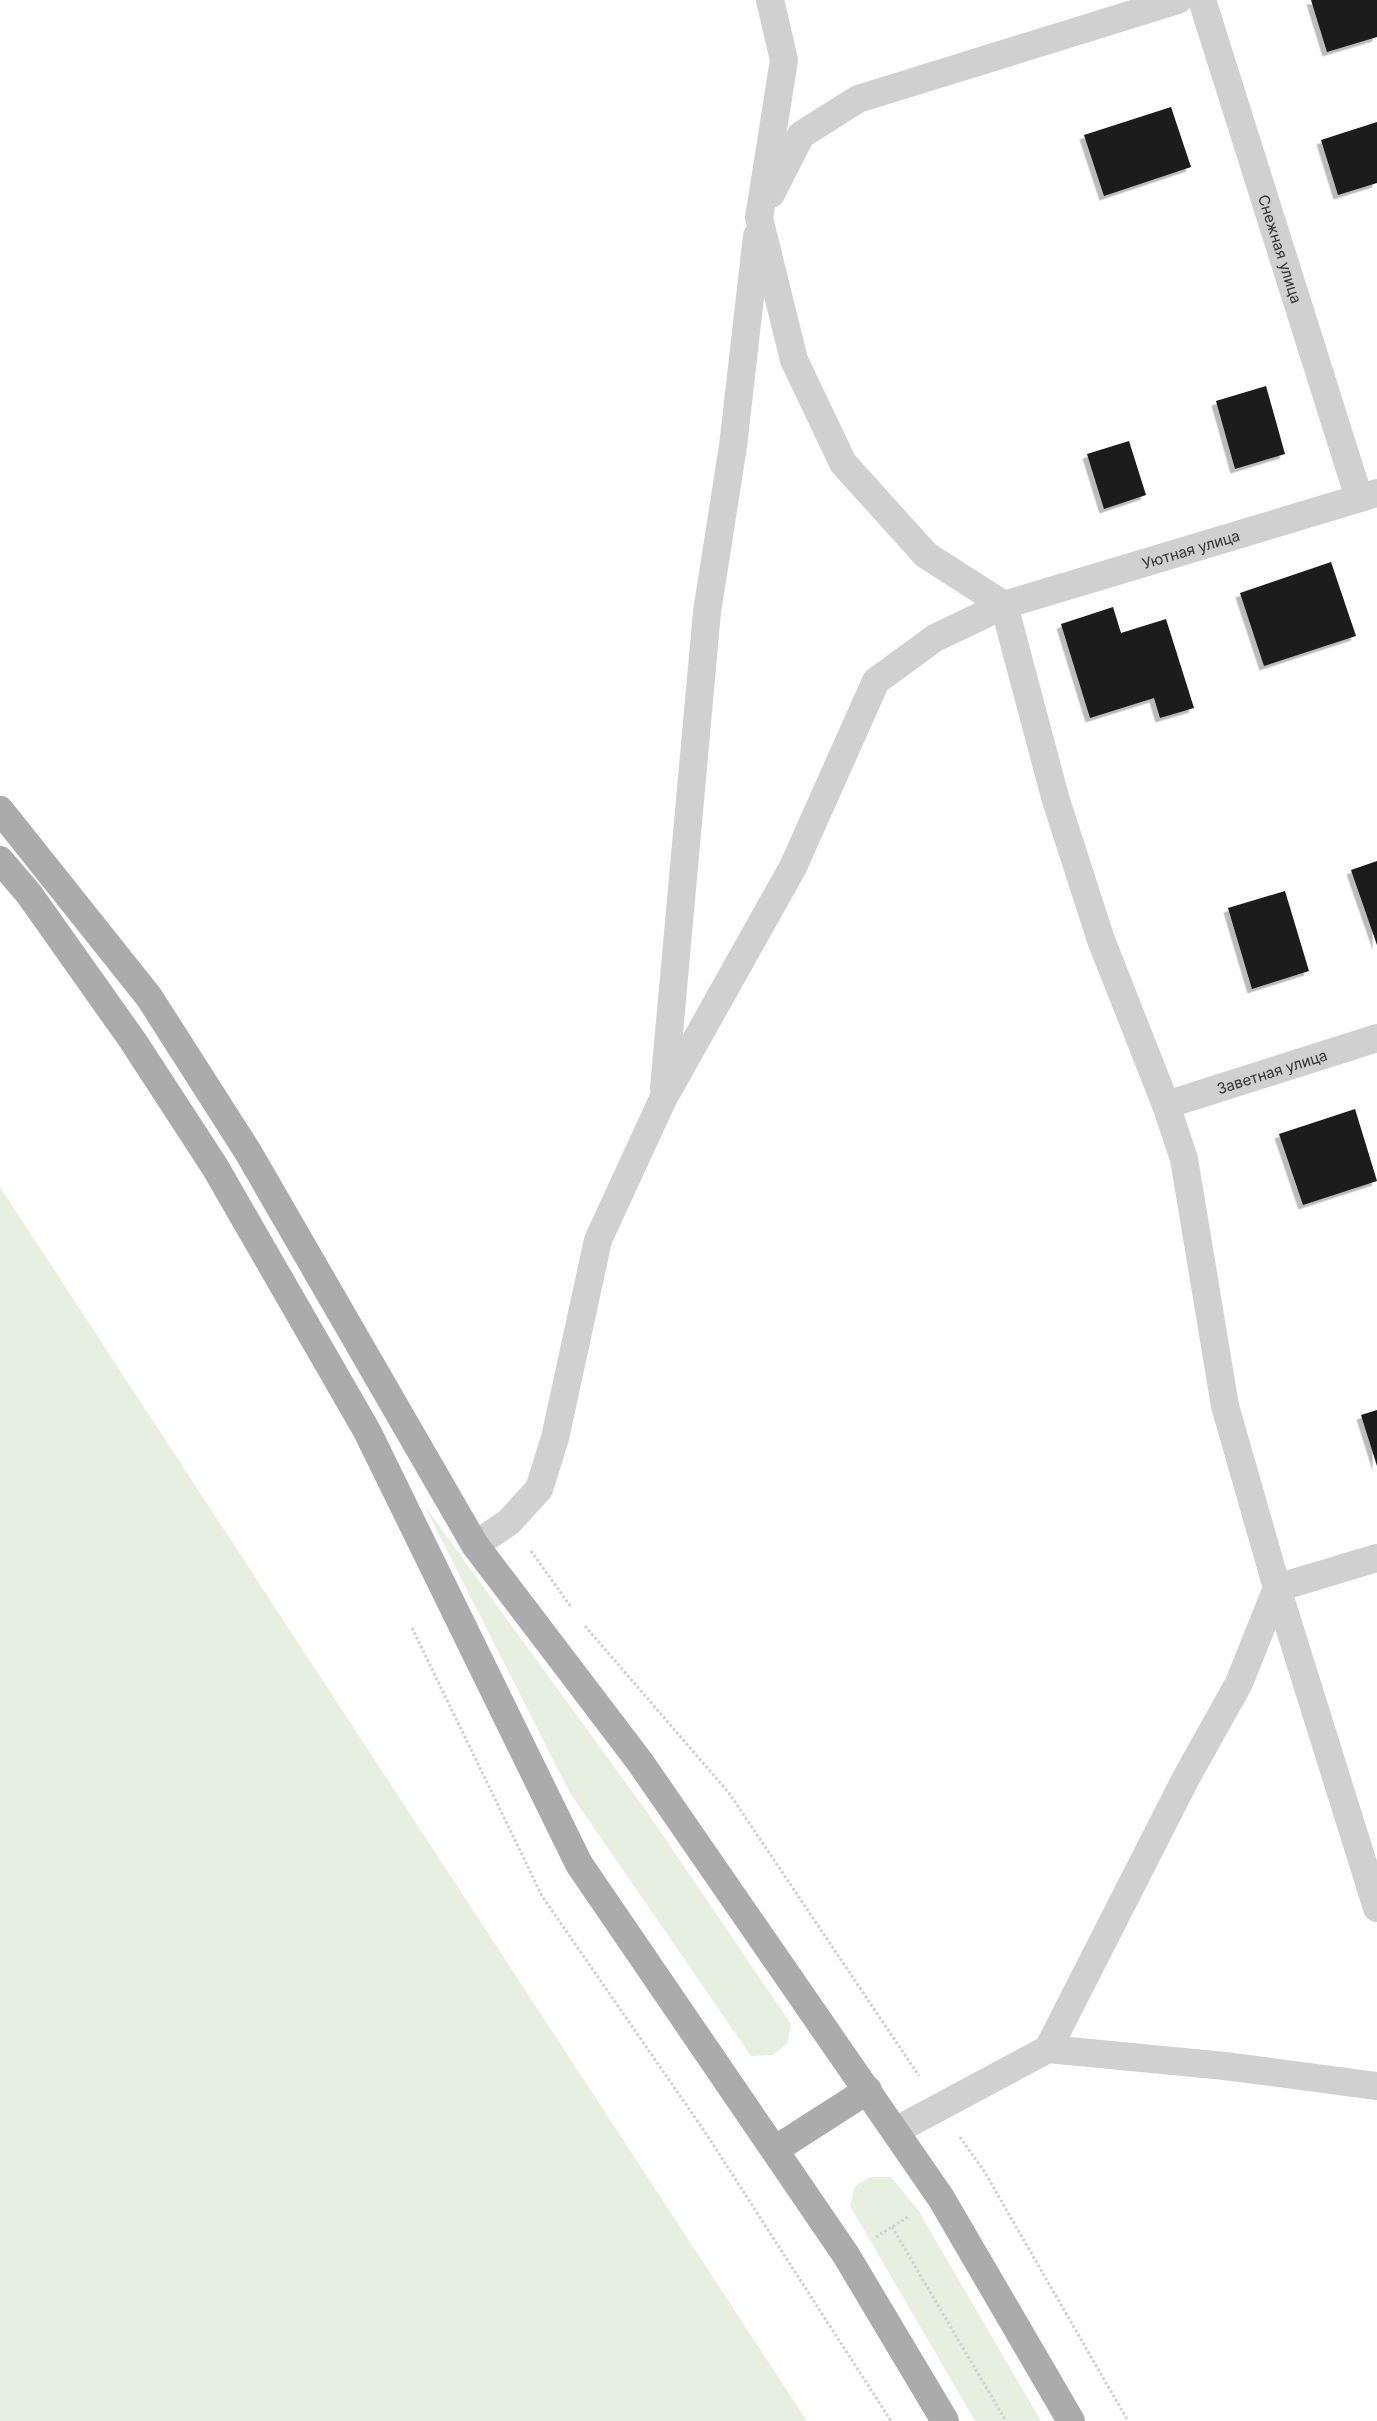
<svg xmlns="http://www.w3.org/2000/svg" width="1377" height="2421" font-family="Inter,sans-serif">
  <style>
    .green { fill: #e7efe1 }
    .building { fill: #1a1a1a; filter: url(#shadow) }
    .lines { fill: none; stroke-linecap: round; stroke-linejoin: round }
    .path { stroke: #d0d0d0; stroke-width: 3; stroke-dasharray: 2.5 2.5; stroke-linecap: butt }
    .minor { stroke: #d0d0d0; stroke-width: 28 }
    .major { stroke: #ababab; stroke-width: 28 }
    .labels { text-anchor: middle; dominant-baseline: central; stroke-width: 5; stroke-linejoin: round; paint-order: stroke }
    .street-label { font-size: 15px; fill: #333; stroke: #fff }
  </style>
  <defs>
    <filter id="shadow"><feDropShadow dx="-4.5" dy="4.5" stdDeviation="0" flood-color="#0004"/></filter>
  </defs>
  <rect width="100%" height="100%" fill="#fff"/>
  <g class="green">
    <path d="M0 1187 807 2421H0Z"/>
    <path d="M424 1505 647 1812 791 2024 788 2043 773 2055 751 2056 570 1793Z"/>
    <path d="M870 2177H891L918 2210 1041 2421H975L850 2206 855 2186Z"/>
  </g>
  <g class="building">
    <path d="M1311 0H1377V37L1327 52Z"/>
    <path d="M1171 107 1191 167 1104 196 1084 135Z"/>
    <path d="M1377 122V183L1338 195 1321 140Z"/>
    <path d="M1266 386 1285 454 1235 469 1216 401Z"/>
    <path d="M1129 441 1146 495 1104 509 1087 454Z"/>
    <path d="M1331 562 1356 636 1264 666 1240 593Z"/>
    <path d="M1113 607 1121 633 1166 619 1194 708 1160 718 1154 698 1090 718 1061 624Z"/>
    <path d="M1377 861V945L1351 870Z"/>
    <path d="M1285 891 1309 971 1252 989 1228 908Z"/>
    <path d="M1355 1109 1377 1181 1303 1205 1279 1134Z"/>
    <path d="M1377 1410V1466L1361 1415Z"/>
  </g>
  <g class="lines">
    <g class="path">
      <path d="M531 1551 571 1607"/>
      <path d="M585 1626 729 1793 919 2076"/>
      <path d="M412 1628 542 1896 705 2132 891 2421"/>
      <path d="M960 2137 984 2171 1128 2421"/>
      <path d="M892 2227 1006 2421"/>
      <path d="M876 2237 909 2216"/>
    </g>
    <g class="minor">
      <path d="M770 0 784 60 759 218 794 360 843 463 926 555 1004 605 1055 797 1101 940 1166 1105 1184 1159 1225 1406 1277 1588 1377 1908"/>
      <path id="s1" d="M1202 0 1359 498"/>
      <path d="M771 194 801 135 858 99 1178 0"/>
      <path d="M664 1088 707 612 733 446 757 236"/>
      <path id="s2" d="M1166 1105 1377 1038"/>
      <path id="s3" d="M475 1545 509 1522 539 1489 555 1438 598 1240 663 1099 793 867 876 681 935 638 1004 605 1377 493"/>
      <path d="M1048 2049 1186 1778 1239 1683 1277 1588 1377 1558"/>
      <path d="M895 2131 1048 2049 1225 2066 1377 2086"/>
    </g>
    <g class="major">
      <path d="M0 810 149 997 248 1152 475 1545 640 1762 941 2198 1071 2421"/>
      <path d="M0 860 29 894 133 1041 215 1167 367 1431 579 1864 846 2255 945 2421"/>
      <path d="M776 2149 868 2090"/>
    </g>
  </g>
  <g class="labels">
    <g class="street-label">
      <text stroke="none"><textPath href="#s1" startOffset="261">Снежная улица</textPath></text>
      <text stroke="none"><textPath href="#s3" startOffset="1311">Уютная улица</textPath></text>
      <text stroke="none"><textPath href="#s2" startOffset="111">Заветная улица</textPath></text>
    </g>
  </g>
</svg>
